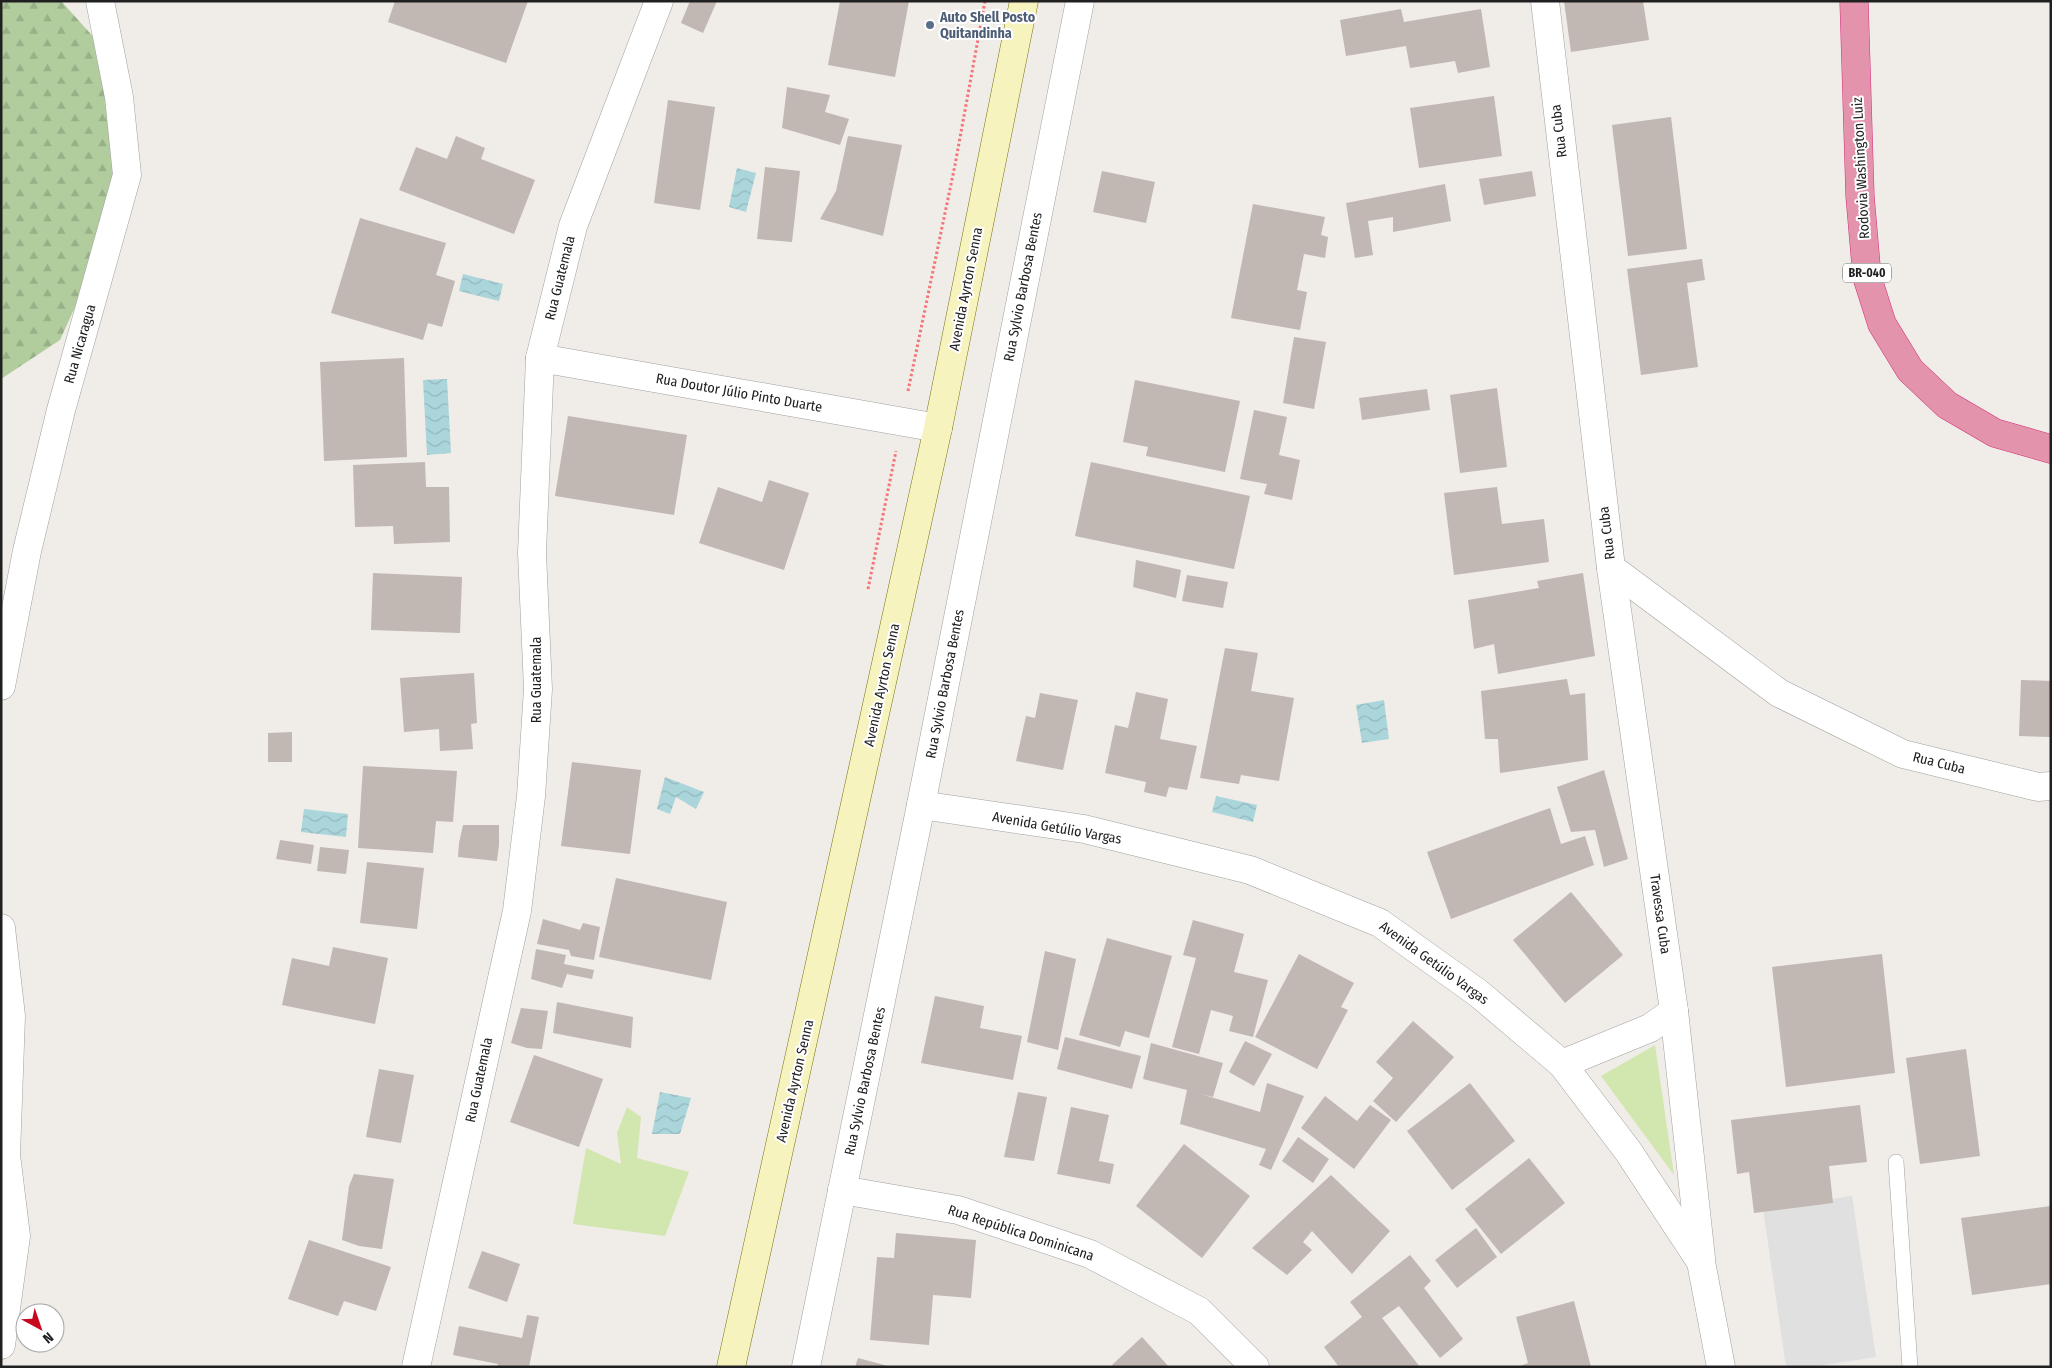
<svg xmlns="http://www.w3.org/2000/svg" width="2052" height="1368" font-family="'Fira Sans Condensed',sans-serif">
  <style>
    .grass { fill: #d2e7b0 }
    .forest { fill: url(#forest-firs) }
    .parking { fill: #e0e0e0 }
    .water { fill: url(#water-waves) }
    .building { fill: #c1b7b3 }
    .lines { fill: none; stroke-linecap: round; stroke-linejoin: round }
    .lane-casing { stroke: #a1a1a1; stroke-width: 16 }
    .street-casing { stroke: #a1a1a1; stroke-width: 29 }
    .secondary-casing { stroke: #74730a; stroke-width: 29 }
    .highway-casing { stroke: #d32f7b; stroke-width: 29 }
    .path { stroke: #f47477; stroke-width: 3; stroke-dasharray: 2.5 2.5; stroke-linecap: butt }
    .lane { stroke: #fff; stroke-width: 15 }
    .street { stroke: #fff; stroke-width: 28 }
    .secondary { stroke: #f7f3be; stroke-width: 28 }
    .highway { stroke: #e393ab; stroke-width: 28 }
    .service-dot { fill: #5c6f8a; stroke: #fff; stroke-width: 2 }
    .labels { text-anchor: middle; dominant-baseline: central; stroke-width: 4; stroke-linejoin: round; paint-order: stroke }
    .shield { fill: #fff; stroke: #636363; stroke-width: 1 }
    .shield-label { font-size: 12px; font-weight: bold; fill: #202020 }
    .service-label { font-size: 14px; font-weight: bold; fill: #4e5e75; stroke: #fff; text-anchor: start }
    .street-label { font-size: 14px; fill: #202020; stroke: #fff }
  </style>
  <defs>
    <pattern id="forest-firs" width="22" height="20" patternUnits="userSpaceOnUse" patternTransform="scale(1.25)"><rect width="22" height="20" fill="#b1cd9e"/><path d="M5 1l3.5 6h-7zM16 11l3.5 6h-7z" fill="#98b088"/></pattern>
    <pattern id="water-waves" width="16" height="10" patternUnits="userSpaceOnUse" patternTransform="scale(1.25)"><rect width="16" height="10" fill="#aad6db"/><path d="M0 5q4-4 8 0t8 0" fill="none" stroke="#92b7bc"/></pattern>
  </defs>
  <rect width="100%" height="100%" fill="#f0ece7"/>
  <g class="grass">
    <path d="M1655 1045 1674 1175 1601 1076Z"/>
    <path d="M627 1107 641 1117 637 1158 689 1172 665 1236 573 1224 586 1148 621 1164 617 1133Z"/>
  </g>
  <path class="forest" d="M1 1H61L107 52 122 204 60 340 1 379Z"/>
  <path class="parking" d="M1852 1196 1876 1357 1812 1367H1786L1763 1209Z"/>
  <g class="water">
    <path d="M737 168 756 173 746 212 729 207Z"/>
    <path d="M463 274 503 284 499 301 459 291Z"/>
    <path d="M447 379 451 453 427 455 423 380Z"/>
    <path d="M1384 700 1389 739 1362 743 1356 705Z"/>
    <path d="M665 777 704 792 696 809 676 797 670 814 657 809Z"/>
    <path d="M1216 796 1257 805 1253 822 1212 812Z"/>
    <path d="M304 809 348 814 346 837 301 832Z"/>
    <path d="M660 1092 691 1098 680 1134H652Z"/>
  </g>
  <g class="building">
    <path d="M395 1H528L506 63 388 22Z"/>
    <path d="M690 1H717L703 33 681 23Z"/>
    <path d="M840 1H909L895 77 828 65Z"/>
    <path d="M1564 1H1643L1649 40 1571 52Z"/>
    <path d="M1401 9 1404 22 1481 9 1490 67 1458 73 1455 61 1410 68 1406 46 1346 56 1340 20Z"/>
    <path d="M787 87 830 95 825 112 849 119 840 145 782 128Z"/>
    <path d="M1494 96 1502 156 1419 168 1410 108Z"/>
    <path d="M668 100 715 107 700 210 654 203Z"/>
    <path d="M1671 117 1687 249 1628 256 1612 125Z"/>
    <path d="M456 136 485 148 481 159 535 180 514 234 399 190 416 147 447 159Z"/>
    <path d="M848 136 902 145 883 236 820 219 836 191Z"/>
    <path d="M765 167 800 171 792 242 757 239Z"/>
    <path d="M1102 171 1155 182 1146 223 1093 212Z"/>
    <path d="M1532 171 1536 196 1484 205 1479 179Z"/>
    <path d="M1445 184 1451 221 1393 232V217L1368 221 1373 255 1355 258 1346 203Z"/>
    <path d="M1253 204 1325 217 1321 235 1328 237 1325 258 1304 254 1297 290 1307 292 1300 330 1231 318Z"/>
    <path d="M360 218 446 243 436 275 455 281 442 327 428 323 423 340 331 313Z"/>
    <path d="M1702 259 1705 280 1687 283 1698 367 1641 375 1627 269Z"/>
    <path d="M1294 337 1326 342 1314 409 1283 403Z"/>
    <path d="M404 358 407 457 324 461 320 362Z"/>
    <path d="M1135 380 1240 401 1225 472 1146 456 1148 447 1123 442Z"/>
    <path d="M1497 388 1507 467 1460 473 1450 395Z"/>
    <path d="M1427 389 1430 410 1362 420 1359 398Z"/>
    <path d="M1254 410 1287 417 1279 455 1300 460 1292 500 1264 494 1267 484 1240 479Z"/>
    <path d="M568 416 687 435 674 515 555 496Z"/>
    <path d="M425 462 426 487H449L450 542 394 544 393 526 355 527 353 465Z"/>
    <path d="M1091 462 1250 496 1234 569 1075 536Z"/>
    <path d="M769 480 809 493 784 570 699 543 718 487 762 502Z"/>
    <path d="M1497 487 1502 524 1544 519 1549 562 1454 575 1444 493Z"/>
    <path d="M1136 560 1181 570 1176 598 1133 587Z"/>
    <path d="M373 573 462 577 460 633 371 630Z"/>
    <path d="M1583 573 1595 656 1498 674 1494 644 1474 649 1468 600 1539 588 1537 581Z"/>
    <path d="M1187 575 1228 582 1223 608 1182 601Z"/>
    <path d="M1225 648 1258 653 1251 691 1294 698 1279 781 1241 775 1239 784 1200 778Z"/>
    <path d="M474 673 477 723 471 724 473 749 440 751 439 729 404 732 400 678Z"/>
    <path d="M1567 679 1570 695 1585 693 1588 760 1500 773 1498 739H1485L1481 691Z"/>
    <path d="M2021 680 2051 681V737L2019 736Z"/>
    <path d="M1136 692 1168 699 1160 739 1197 746 1187 790 1169 787 1166 797 1144 792 1146 782 1105 773 1115 725 1128 728Z"/>
    <path d="M1040 693 1078 700 1063 770 1016 761 1026 716 1035 718Z"/>
    <path d="M292 732V762H268V733Z"/>
    <path d="M572 762 641 770 630 854 561 846Z"/>
    <path d="M363 766 457 771 453 822 436 821 433 853 358 848Z"/>
    <path d="M1604 770 1628 859 1604 867 1595 830 1571 832 1557 787Z"/>
    <path d="M1550 808 1561 844 1585 836 1594 865 1451 919 1427 852Z"/>
    <path d="M463 825H499V845L497 861 458 857 459 843Z"/>
    <path d="M280 840 314 845 311 864 276 859Z"/>
    <path d="M320 847 349 850 346 874 317 871Z"/>
    <path d="M367 862 424 868 417 929 360 923Z"/>
    <path d="M616 878 727 902 711 980 599 957Z"/>
    <path d="M1571 892 1623 955 1565 1003 1513 940Z"/>
    <path d="M543 919 580 930 583 923 600 927 594 960 571 956 569 950 537 944Z"/>
    <path d="M1193 920 1244 934 1234 972 1268 980 1253 1037 1229 1031 1233 1016 1211 1010 1199 1054 1172 1047 1196 958 1183 955Z"/>
    <path d="M1107 938 1172 956 1149 1038 1125 1031 1120 1047 1079 1035Z"/>
    <path d="M333 947 388 958 375 1024 282 1005 292 958 329 966Z"/>
    <path d="M536 949 566 955 564 964 594 970 592 979 567 974 562 988 531 979Z"/>
    <path d="M1045 951 1076 959 1058 1050 1027 1042Z"/>
    <path d="M1299 954 1354 983 1341 1007 1348 1010 1317 1069 1255 1037Z"/>
    <path d="M1882 954 1895 1073 1786 1087 1772 967Z"/>
    <path d="M935 996 984 1006 980 1028 1022 1036 1013 1080 921 1063Z"/>
    <path d="M557 1002 633 1017 631 1048 553 1033Z"/>
    <path d="M521 1008 548 1011 542 1049 527 1048 511 1043Z"/>
    <path d="M1413 1021 1454 1057 1396 1122 1373 1101 1393 1078 1376 1062Z"/>
    <path d="M1065 1037 1141 1056 1132 1089 1057 1069Z"/>
    <path d="M1245 1041 1272 1054 1254 1086 1229 1072Z"/>
    <path d="M1151 1043 1223 1063 1213 1097 1201 1094 1260 1112 1267 1083 1304 1096 1271 1170 1259 1165 1266 1149 1180 1124 1187 1090 1143 1079Z"/>
    <path d="M1966 1049 1980 1156 1920 1164 1906 1058Z"/>
    <path d="M534 1055 603 1079 579 1147 510 1122Z"/>
    <path d="M379 1069 414 1075 401 1143 366 1137Z"/>
    <path d="M1470 1083 1515 1141 1452 1190 1407 1131Z"/>
    <path d="M1018 1092 1047 1097 1034 1161 1004 1157Z"/>
    <path d="M1325 1096 1357 1121 1370 1105 1391 1120 1354 1169 1301 1128Z"/>
    <path d="M1860 1105 1867 1162 1829 1166 1833 1203 1754 1213 1749 1172 1737 1174 1731 1120Z"/>
    <path d="M1071 1107 1109 1115 1099 1161 1114 1164 1110 1184 1057 1174Z"/>
    <path d="M1298 1137 1329 1159 1313 1183 1282 1161Z"/>
    <path d="M1184 1144 1250 1196 1202 1258 1136 1206Z"/>
    <path d="M1529 1158 1565 1203 1501 1254 1465 1209Z"/>
    <path d="M354 1174 394 1179 382 1249 359 1246 342 1240 349 1186Z"/>
    <path d="M1331 1175 1390 1231 1352 1274 1312 1231 1303 1242 1312 1250 1287 1275 1252 1248Z"/>
    <path d="M2051 1206V1284L1972 1295 1961 1218Z"/>
    <path d="M1476 1228 1497 1257 1457 1288 1435 1260Z"/>
    <path d="M896 1233 976 1240 971 1298 933 1295 929 1345 870 1340 877 1257 894 1258Z"/>
    <path d="M309 1240 391 1267 376 1311 344 1301 338 1316 288 1299Z"/>
    <path d="M482 1251 520 1264 507 1302 468 1288Z"/>
    <path d="M1410 1255 1431 1281 1424 1288 1463 1339 1440 1358 1399 1306 1382 1318 1420 1367H1339L1324 1347 1362 1317 1350 1302Z"/>
    <path d="M1574 1301 1591 1367H1518L1528 1363 1516 1317Z"/>
    <path d="M527 1315 539 1317 529 1367H497L498 1364 453 1355 459 1326 522 1338Z"/>
    <path d="M1142 1337 1169 1367H1114L1112 1365Z"/>
    <path d="M858 1358 888 1366V1367H855Z"/>
  </g>
  <g class="lines">
    <defs>
      <path id="lane" d="M1896 1162 1910 1367"/>
      <g id="street">
        <path d="M1545 1 1611 568 1779 693 1903 754 2038 787 2051 786"/>
        <path d="M540 358 938 428"/>
        <path d="M1611 568 1674 1011 1701 1258"/>
        <path d="M1 686 27 551 61 410 127 175 119 97 100 1"/>
        <path d="M921 805 1084 829 1250 870 1380 923 1478 993 1562 1064 1628 1151 1701 1262 1721 1367"/>
        <path d="M1 928 11 1016 6 1155 16 1236 1 1345"/>
        <path d="M1562 1064 1650 1028 1674 1011"/>
        <path d="M842 1190 958 1210 1090 1254 1199 1311 1255 1367"/>
        <path d="M416 1367 517 911 531 796 538 689 532 553 540 358 573 226 659 1"/>
        <path d="M806 1367 921 805 1080 1"/>
      </g>
      <path id="secondary" d="M731 1367 938 428 1024 1"/>
      <path id="highway" d="M1854 1 1860 196 1867 277 1882 324 1910 370 1947 405 1995 433 2051 449"/>
    </defs>
    <use href="#lane" class="lane-casing"/>
    <use href="#street" class="street-casing"/>
    <use href="#secondary" class="secondary-casing"/>
    <use href="#highway" class="highway-casing"/>
    <g class="path">
      <path d="M908 391 955 165 985 1"/>
      <path d="M868 589 896 451"/>
    </g>
    <use href="#lane" class="lane"/>
    <use href="#street" class="street"/>
    <use href="#secondary" class="secondary"/>
    <use href="#highway" class="highway"/>
  </g>
  <circle class="service-dot" cx="930" cy="25" r="5"/>
  <g class="labels">
    <rect class="shield" x="1843" y="263.5" width="48" height="19" rx="4"/>
    <g class="shield-label">
      <text x="1867" y="273">BR-040</text>
    </g>
    <g class="service-label">
      <text x="940" y="17">Auto Shell Posto<tspan x="940" dy="16">Quitandinha</tspan></text>
    </g>
    <g class="street-label">
      <text transform="translate(1559 131) rotate(-97)">Rua Cuba</text>
      <text transform="translate(1861 168) rotate(-93)">Rodovia Washington Luiz</text>
      <text transform="translate(560 278) rotate(-76)">Rua Guatemala</text>
      <text transform="translate(1023 287) rotate(-79)">Rua Sylvio Barbosa Bentes</text>
      <text transform="translate(966 289) rotate(-79)">Avenida Ayrton Senna</text>
      <text transform="translate(80 344) rotate(-74)">Rua Nicaragua</text>
      <text transform="translate(739 393) rotate(10)">Rua Doutor Júlio Pinto Duarte</text>
      <text transform="translate(1607 533) rotate(-97)">Rua Cuba</text>
      <text transform="translate(536 680) rotate(-90)">Rua Guatemala</text>
      <text transform="translate(945 684) rotate(-79)">Rua Sylvio Barbosa Bentes</text>
      <text transform="translate(882 685) rotate(-78)">Avenida Ayrton Senna</text>
      <text transform="translate(1939 763) rotate(14)">Rua Cuba</text>
      <text transform="translate(1057 828) rotate(10)">Avenida Getúlio Vargas</text>
      <text transform="translate(1660 914) rotate(82)">Travessa Cuba</text>
      <text transform="translate(1434 963) rotate(36)">Avenida Getúlio Vargas</text>
      <text transform="translate(479 1080) rotate(-78)">Rua Guatemala</text>
      <text transform="translate(795 1081) rotate(-77)">Avenida Ayrton Senna</text>
      <text transform="translate(865 1081) rotate(-78)">Rua Sylvio Barbosa Bentes</text>
      <text transform="translate(1021 1233) rotate(18)">Rua República Dominicana</text>
    </g>
  </g>
  <rect width="2052" height="1368" fill="none" stroke="#202020" stroke-width="5"/>
  <g transform="translate(40 1328) rotate(140)"><circle r="24" fill="#ffffff" stroke="#a6a6a6"/>
  <path d="M0-4L9 19L0 12L-9 19Z" fill="#c70920"/>
  <text y="-8" font-size="14" font-weight="bold" text-anchor="middle" fill="#202020">N</text>
  </g>
</svg>
